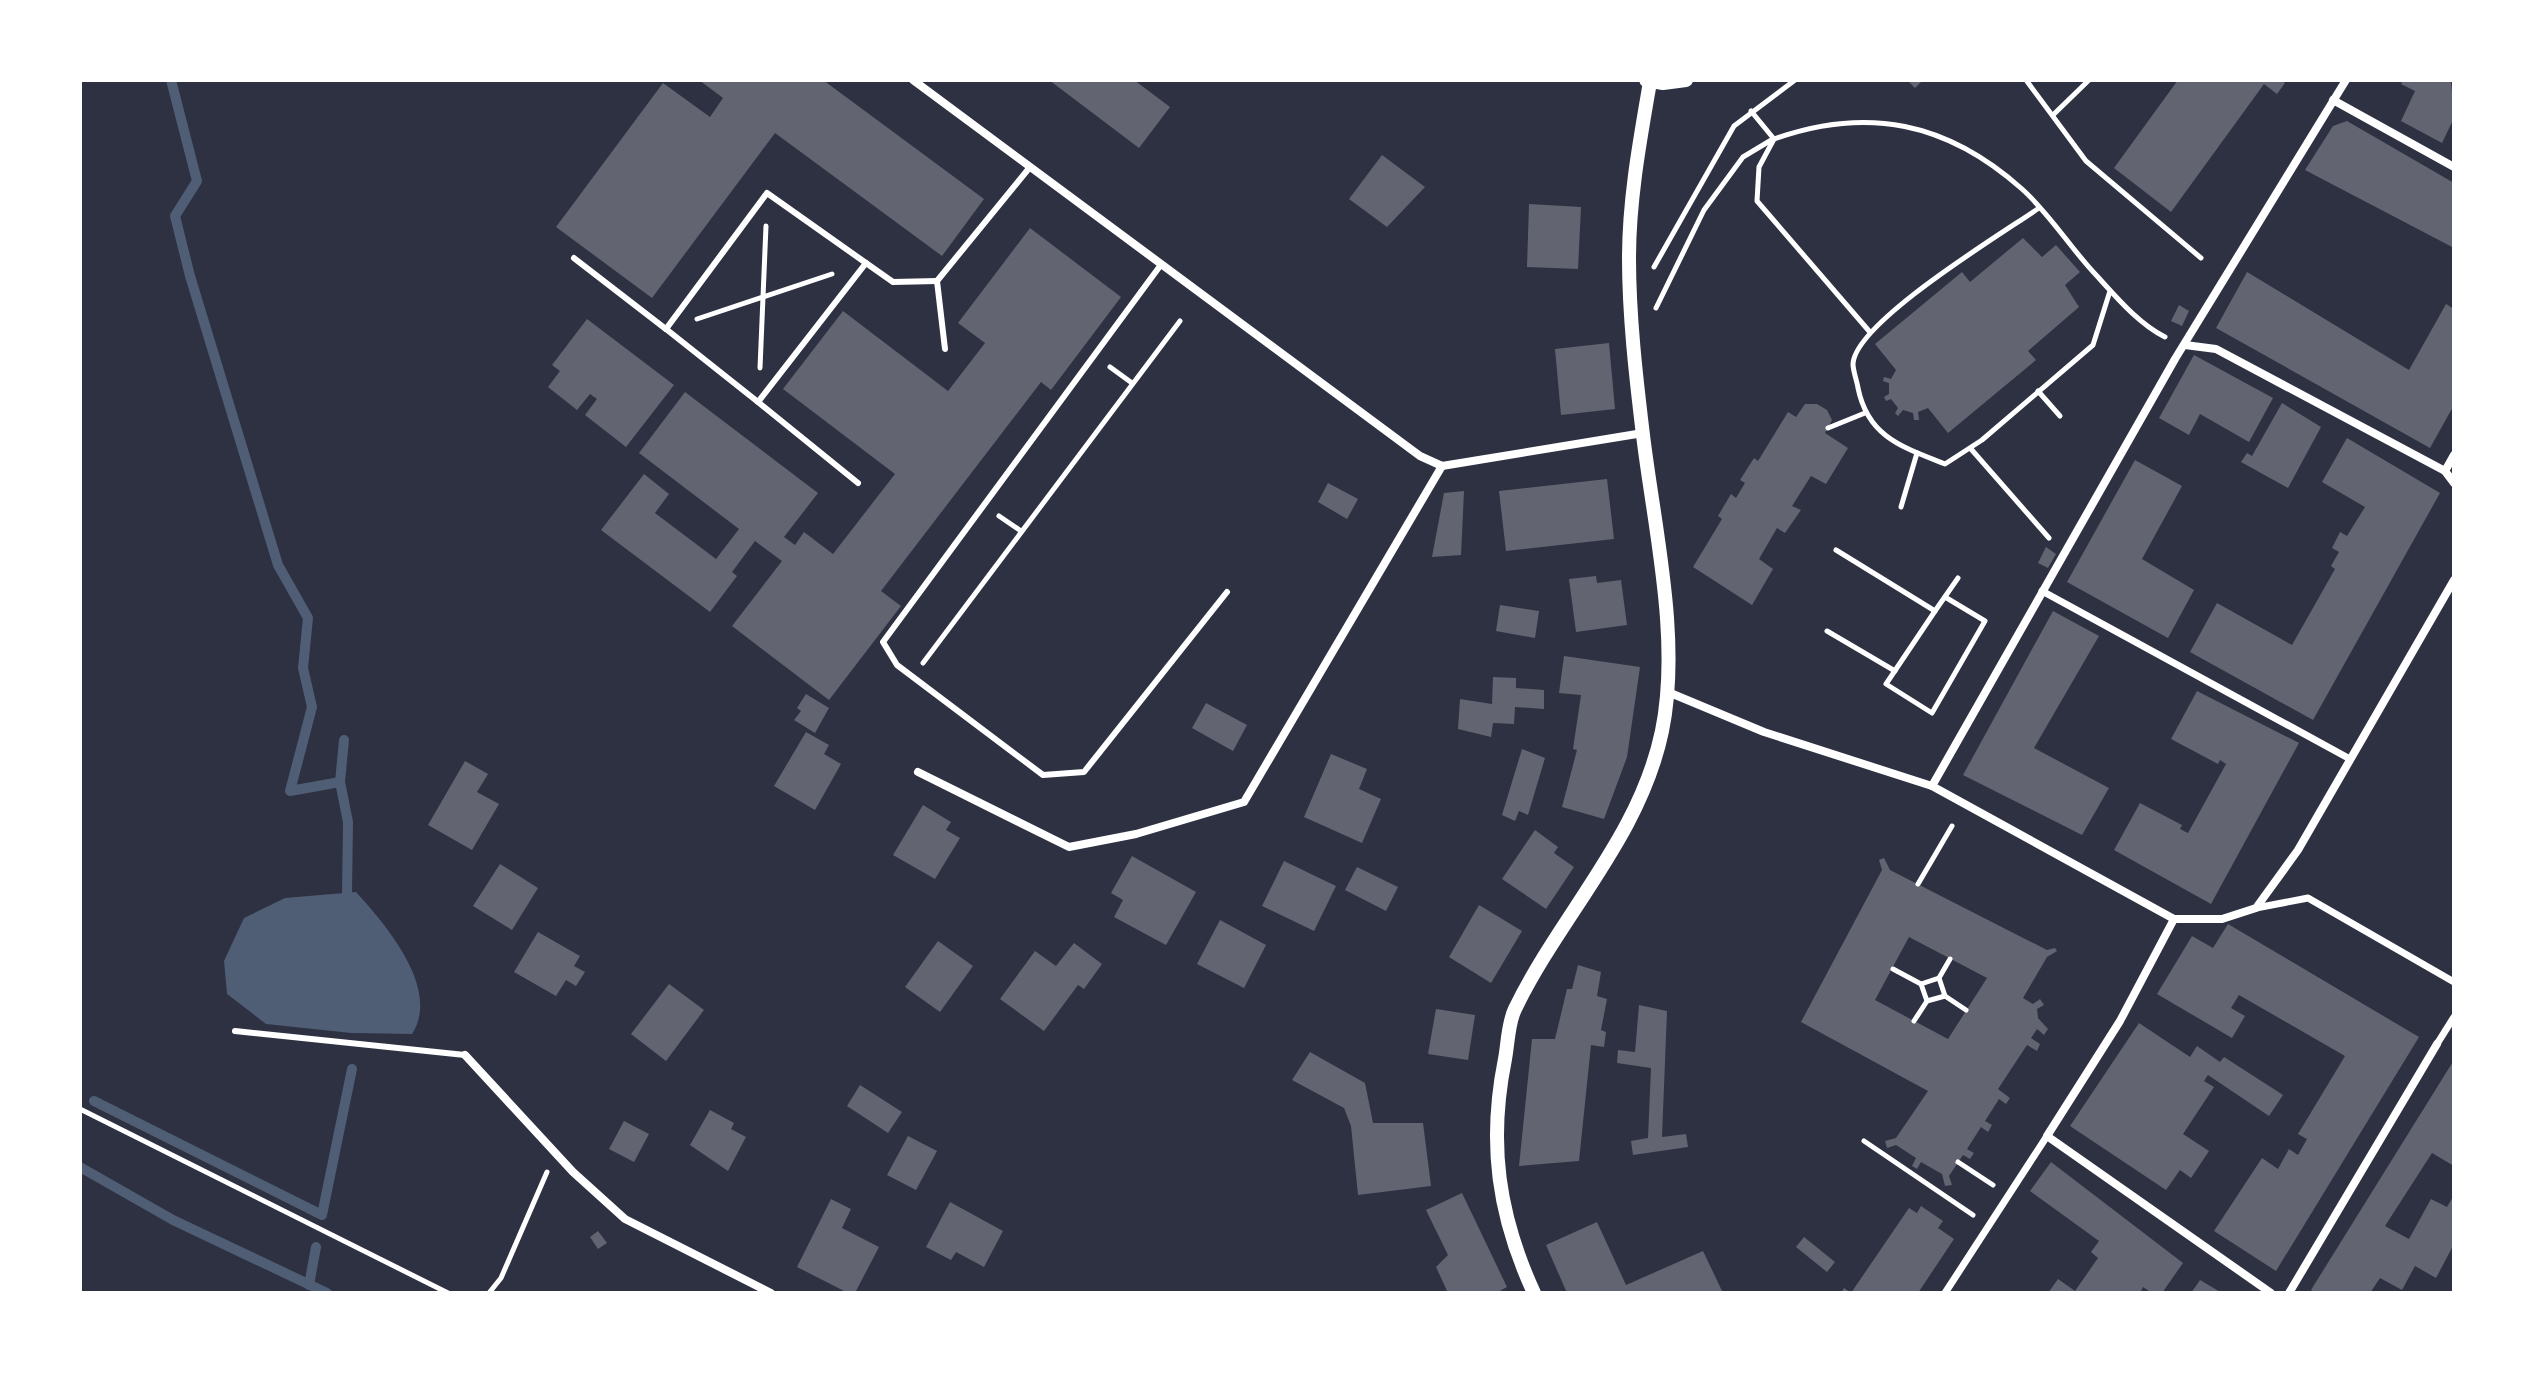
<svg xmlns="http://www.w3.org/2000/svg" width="2534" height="1373" font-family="'Alegreya Sans',sans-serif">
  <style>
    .water { fill: #4f5d75 }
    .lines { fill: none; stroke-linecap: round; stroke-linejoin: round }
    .stream { stroke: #4f5d75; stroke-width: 10 }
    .building { fill: #626471; fill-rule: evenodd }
    .path { stroke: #fff; stroke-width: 5 }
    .service { stroke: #fff; stroke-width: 6 }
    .pedestrian { stroke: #fff; stroke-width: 7 }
    .minor { stroke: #fff; stroke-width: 8 }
    .tertiary { stroke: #fff; stroke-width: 14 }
  </style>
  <rect width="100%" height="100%" fill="#2d3142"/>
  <path class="water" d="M356 892C386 925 441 989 412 1034L351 1033 266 1024 227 994 224 961 244 918 285 898Z"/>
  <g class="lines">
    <g class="stream">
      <path d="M171 80 197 181 175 216 190 276 278 565 308 618 303 668 312 707 290 791 340 782"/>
      <path d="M344 740 340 782 348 822 347 894"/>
      <path d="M94 1101 322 1215 352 1069"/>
      <path d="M80 1167 173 1220 327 1293"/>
      <path d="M309 1285 316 1247"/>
    </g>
  </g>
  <g class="building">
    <path d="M699 80H823L984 199 942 256 775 133 652 298 556 227 663 83 710 117 723 98Z"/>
    <path d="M1049 80H1134L1170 107 1139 148Z"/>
    <path d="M1907 80H1923L1915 88Z"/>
    <path d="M2178 80H2280L2285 83 2277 94 2264 84 2171 212 2114 168Z"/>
    <path d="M2403 80H2451L2454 118 2442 143 2401 121 2415 91 2401 84Z"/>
    <path d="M2347 121 2454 183V248L2305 170 2333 126Z"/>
    <path d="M1382 155 1425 187 1387 227 1349 199Z"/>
    <path d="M1529 204 1581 207 1578 269 1527 267Z"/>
    <path d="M1030 228 1121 297 1051 390 1041 382 881 591 901 606 829 700 732 626 782 561 755 541 732 572 737 576 710 612 601 530 644 474 669 494 655 513 716 559 739 529 639 453 685 392 818 493 784 537 795 545 804 532 833 554 895 474 783 389 843 311 948 391 985 343 958 323Z"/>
    <path d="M2023 238 2042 257 2056 245 2080 272 2065 285 2079 307 2028 351 2036 360 1948 433 1928 408 1918 412 1919 420H1914L1913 413 1903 410 1898 416 1895 413 1898 408 1891 399 1886 401 1884 397 1889 394V383L1883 381 1884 377 1891 379 1896 370 1875 344 1962 272 1970 282Z"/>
    <path d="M2247 272 2409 370 2446 304 2454 309V405L2430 448 2216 328Z"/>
    <path d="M2179 305 2189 311 2182 326 2171 321Z"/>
    <path d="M587 319 674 385 626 447 585 415 597 399 590 394 577 410 548 387 560 371 552 365Z"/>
    <path d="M1609 343 1615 409 1561 415 1555 349Z"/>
    <path d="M2194 355 2273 398 2249 442 2200 414 2189 435 2159 418Z"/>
    <path d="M2282 403 2321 427 2288 488 2241 462 2247 453 2252 456Z"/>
    <path d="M1805 404H1817L1827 410 1832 420 1825 433 1848 448 1826 484 1811 476 1792 506 1801 510 1785 533 1777 528 1759 559 1773 569 1752 605 1693 567 1722 519 1718 516 1731 494 1736 498 1745 483 1740 480 1754 458 1758 461 1788 412 1796 417Z"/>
    <path d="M2347 438 2440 493 2313 720 2190 652 2217 603 2292 645 2335 569 2331 566 2339 552 2332 548 2340 532 2347 536 2365 507 2322 482Z"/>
    <path d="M2135 460 2182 486 2142 559 2194 590 2168 638 2067 582Z"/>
    <path d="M1607 479 1614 539 1506 551 1499 491Z"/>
    <path d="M1328 483 1358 499 1347 519 1318 502Z"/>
    <path d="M1464 491 1461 555 1432 557 1444 493Z"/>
    <path d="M2046 547 2056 554 2048 568 2038 563Z"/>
    <path d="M1596 576 1597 583 1621 580 1627 625 1576 632 1569 579Z"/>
    <path d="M1500 605 1539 611 1535 638 1496 631Z"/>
    <path d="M2053 611 2099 636 2034 748 2109 788 2082 835 1963 775Z"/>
    <path d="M1564 656 1640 667 1627 757 1604 819 1562 807 1577 750 1573 749 1581 695 1559 693Z"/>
    <path d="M1493 677 1516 678V688L1544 690V709L1515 707 1514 724 1493 723 1491 737 1458 729 1460 699 1492 704Z"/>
    <path d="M2197 691 2299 743 2211 904 2114 850 2140 803 2182 825 2180 829 2188 833 2226 764 2220 760 2218 764 2171 739Z"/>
    <path d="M806 694 829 708 815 733 794 720 801 711 797 708Z"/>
    <path d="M1206 703 1247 725 1233 751 1192 728Z"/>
    <path d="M806 732 829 745 824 754 841 764 815 810 774 786Z"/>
    <path d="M1522 749 1545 758 1528 815 1519 811 1515 821 1502 815Z"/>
    <path d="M1331 754 1367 769 1359 789 1381 799 1362 843 1304 817Z"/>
    <path d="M465 761 488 774 477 792 499 804 472 850 428 825Z"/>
    <path d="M923 805 951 822 946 830 960 838 935 879 893 855Z"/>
    <path d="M1535 830 1558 847 1554 853 1574 867 1546 909 1502 879Z"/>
    <path d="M1132 856 1196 892 1166 945 1114 917 1123 900 1111 893Z"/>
    <path d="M1884 858 1890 870 2047 950 2055 948 2057 951 2047 957 2023 998 2033 1004 2040 999 2044 1005 2037 1009 2038 1018 2048 1029 2044 1035 2037 1029 2031 1038 2040 1044 2037 1051 2027 1045 1998 1089 2010 1098 2006 1104 1999 1099 1985 1121 1992 1125 1988 1132 1981 1127 1967 1149 1974 1153 1970 1159 1963 1155 1949 1176 1952 1185 1945 1186 1942 1174 1921 1162 1917 1169 1912 1166 1916 1158 1896 1145 1887 1148 1885 1141 1896 1138 1928 1091 1801 1022 1882 870 1879 860ZM1909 937 1987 978 1948 1039 1875 1000Z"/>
    <path d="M1284 861 1336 886 1314 931 1262 906Z"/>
    <path d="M500 864 538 888 512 930 473 906Z"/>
    <path d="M1357 867 1398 887 1386 911 1345 890Z"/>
    <path d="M1479 905 1522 931 1491 983 1449 957Z"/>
    <path d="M1220 920 1266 945 1244 988 1197 964Z"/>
    <path d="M2228 924 2419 1037 2276 1271 2214 1231 2262 1158 2278 1169 2289 1149 2298 1155 2307 1139 2298 1134 2345 1056 2239 995 2231 1008 2245 1016 2232 1038 2157 994 2192 936 2213 948Z"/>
    <path d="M538 932 580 956 574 966 585 972 576 986 566 980 556 996 514 972Z"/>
    <path d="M938 941 973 966 940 1012 905 987Z"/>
    <path d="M1074 943 1102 964 1084 989 1078 985 1044 1031 1000 999 1035 951 1056 966Z"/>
    <path d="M1578 965 1601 972 1597 996 1607 999 1601 1030 1606 1032 1604 1047 1591 1045 1579 1161 1519 1166 1532 1039H1555L1567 989H1572Z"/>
    <path d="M669 984 704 1010 666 1061 631 1034Z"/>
    <path d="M1639 1005 1667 1011 1662 1137 1686 1134 1688 1147 1633 1155 1631 1141 1648 1138 1651 1068 1617 1063 1618 1050 1635 1052Z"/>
    <path d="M1436 1009 1475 1015 1468 1060 1428 1054Z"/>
    <path d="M2139 1023 2190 1057 2197 1046 2220 1062 2224 1057 2283 1095 2269 1116 2208 1075 2204 1081 2214 1087 2183 1134 2209 1151 2191 1178 2180 1170 2166 1190 2070 1126Z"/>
    <path d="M1310 1052 1365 1083 1373 1123H1423L1431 1186 1358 1195 1351 1126 1344 1108 1292 1080Z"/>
    <path d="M2454 1060V1166L2432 1153 2385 1226 2409 1239 2431 1199 2447 1207 2454 1195V1244L2436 1278 2415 1266 2402 1290 2380 1278 2370 1293H2316L2311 1290Z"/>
    <path d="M860 1085 902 1112 888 1133 847 1106Z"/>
    <path d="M710 1110 734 1123 731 1129 746 1137 728 1171 690 1145Z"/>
    <path d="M624 1121 649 1134 634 1162 609 1149Z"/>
    <path d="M908 1136 937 1151 916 1190 887 1175Z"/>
    <path d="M2051 1162 2183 1263 2162 1293H2152L2143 1287 2140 1293H2048L2058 1279 2075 1291 2098 1258 2091 1252 2099 1241 2030 1191Z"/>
    <path d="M1462 1193 1507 1287 1496 1293H1448L1436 1267 1448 1255 1426 1210Z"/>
    <path d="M831 1199 851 1209 842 1228 879 1247 855 1293H848L797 1267Z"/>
    <path d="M950 1202 1003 1231 984 1267 956 1252 951 1260 926 1247Z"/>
    <path d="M1921 1206 1943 1221 1938 1228 1954 1239 1918 1293H1841L1844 1288 1851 1293 1909 1208 1917 1213Z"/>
    <path d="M1597 1222 1626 1285 1703 1251 1723 1293H1567L1546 1245Z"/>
    <path d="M598 1231 607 1243 598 1249 590 1237Z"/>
    <path d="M1804 1237 1835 1262 1827 1272 1796 1247Z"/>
    <path d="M2200 1280 2222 1293H2191Z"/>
  </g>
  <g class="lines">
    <g class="path">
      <path d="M2026 80 2086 161 2201 258"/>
      <path d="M1751 111 1774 139C1867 106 1947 122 2022 189 2050 214 2071 249 2097 276 2117 298 2139 324 2165 337"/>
      <path d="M2053 115 2089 80"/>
      <path d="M1774 139 1759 167 1757 201 1869 331"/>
      <path d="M2039 208C2003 233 1855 322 1853 364 1853 371 1857 381 1858 388 1868 437 1902 447 1945 464L1982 440 2093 345 2110 291"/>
      <path d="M1654 267 1734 126 1795 80"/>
      <path d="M1656 308 1704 210 1743 157 1773 139"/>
      <path d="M697 319 832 274"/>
      <path d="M1110 367 1132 383"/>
      <path d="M760 368 766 226"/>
      <path d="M2038 391 2060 416"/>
      <path d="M1828 428 1865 413"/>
      <path d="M1971 449 2049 538"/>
      <path d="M1901 507 1917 453"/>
      <path d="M999 516 1021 531"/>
      <path d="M1836 550 1935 611 1958 578"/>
      <path d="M1935 611 1886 684 1932 713 1985 621 1945 597"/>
      <path d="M1827 631 1895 671"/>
      <path d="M923 663 1180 321"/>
      <path d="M1918 884 1952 826"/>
      <path d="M1893 969 1921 984 1939 978 1945 996 1927 1001 1921 984"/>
      <path d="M1939 978 1950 959"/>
      <path d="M1945 996 1966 1010"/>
      <path d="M1914 1021 1927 1001"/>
      <path d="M80 1109 448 1293"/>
      <path d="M1864 1141 1973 1215"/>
      <path d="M1958 1162 1993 1185"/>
      <path d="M489 1293 501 1278 547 1172"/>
    </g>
    <g class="service">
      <path d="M574 258 666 329"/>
      <path d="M1160 266 883 642 897 665 1043 775 1084 772 1227 592"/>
      <path d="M945 349 937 281 1030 167"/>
      <path d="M758 402 666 329 767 193 866 263"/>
      <path d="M858 483 758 402 866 263 893 282 937 281"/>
      <path d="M235 1031 465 1055"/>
    </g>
    <g class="pedestrian">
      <path d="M2042 591 2350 759"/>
      <path d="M2256 908 2308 898 2454 982"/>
      <path d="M2437 1044 2454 1017"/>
      <path d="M1945 1293 2047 1136"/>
    </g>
    <g class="minor">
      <path d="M913 80 1420 456 1442 466 1643 433"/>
      <path d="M2333 100 2454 167"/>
      <path d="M2185 345 2216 349 2445 471 2454 483"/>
      <path d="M2445 471 2454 455"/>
      <path d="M1668 692 1764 732 1932 786 2174 919H2222L2256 908 2298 850 2454 580"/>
      <path d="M918 772 1069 847 1136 834 1244 802 1442 466"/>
      <path d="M1932 786 2175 359 2346 80"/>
      <path d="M2174 919 2120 1021 2047 1136 2271 1293"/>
      <path d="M465 1055 573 1172 625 1219 771 1293"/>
      <path d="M2289 1293 2437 1044"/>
    </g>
    <g class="tertiary">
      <path d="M1646 80 1663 83 1686 80"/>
      <path d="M1534 1293C1498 1215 1488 1143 1505 1059 1508 1043 1508 1023 1515 1009 1561 914 1640 837 1662 731 1681 639 1654 527 1643 435 1636 377 1629 316 1629 258 1629 199 1640 140 1650 82"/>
    </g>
  </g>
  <rect width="2534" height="1373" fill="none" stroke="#ffffff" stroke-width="164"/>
</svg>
